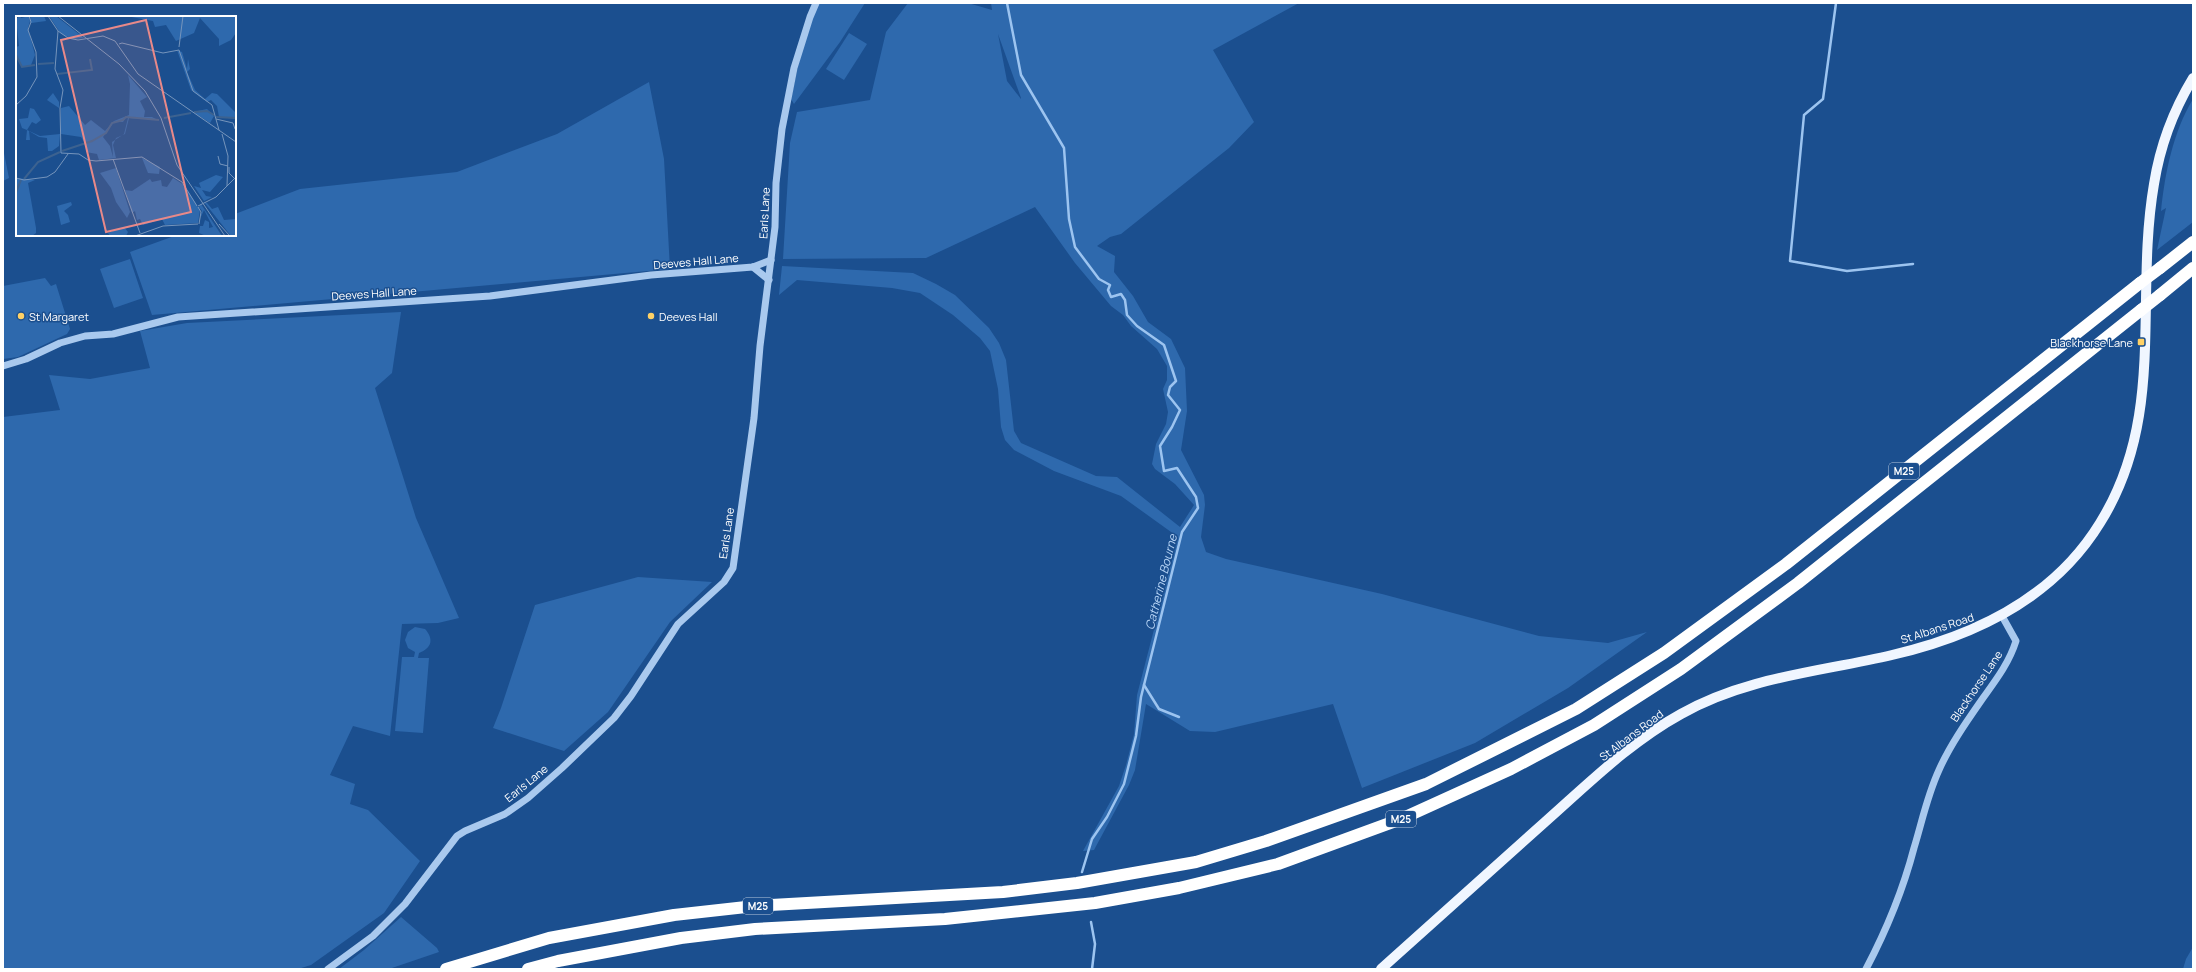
<svg xmlns="http://www.w3.org/2000/svg" width="2196" height="972" font-family="Manrope,sans-serif">
  <style>
    .green { fill: #2e69ad; fill-rule: evenodd }
    .lines { fill: none; stroke-linecap: round; stroke-linejoin: round }
    .stream { stroke: #9cc4f0; stroke-width: 2.5 }
    .minor { stroke: #a9c9ee; stroke-width: 7 }
    .major { stroke: #f0f6ff; stroke-width: 10 }
    .highway { stroke: #fff; stroke-width: 12 }
    .highway-bridge { stroke: #fff; stroke-width: 12 }
    .poi-dot { fill: #ffd166; stroke: #1b4f8f; stroke-width: 1.5 }
    .labels { text-anchor: middle; dominant-baseline: central; stroke-width: 3; stroke-linejoin: round; paint-order: stroke }
    .shield { fill: #1b4f8f; stroke: #bbcadd; stroke-width: 1 }
    .shield-label { font-size: 10px; font-weight: bold; fill: #fff }
    .street-label { font-size: 11px; fill: #fff; stroke: #1b4f8f }
    .poi-label { font-size: 11px; fill: #fff; stroke: #1b4f8f; text-anchor: start }
    .water-label { font-size: 12px; font-style: italic; fill: #b5d3f5; stroke: #1b4f8f }
    .inset-river { fill: none; stroke: #3c6290; stroke-width: 2 }
    .inset-road { fill: none; stroke: #7695bc; stroke-width: 1 }
    .view { fill: #e88989; fill-opacity: 0.15; stroke: #e88989; stroke-width: 2 }
    .inset-edge { fill: none; stroke: #fff; stroke-width: 2 }
  </style>
  <rect width="100%" height="100%" fill="#1b4f8f"/>
  <g class="green">
    <path d="M819 3H865L840 42 794 104 791 99C798 67 804 32 819 3Z"/>
    <path d="M908 3H968L992 10 991 3H1299L1213 50 1254 122 1229 148 1121 234 1110 237 1097 246 1115 256 1114 272 1133 296 1148 322 1171 339 1185 368 1187 411 1181 450 1204 495 1205 505 1201 537 1206 552 1226 559 1382 594 1539 636 1608 643 1647 632 1568 688 1475 743 1362 788 1333 704 1215 732 1190 731 1146 704 1135 770 1129 785 1094 850 1083 851 1119 786 1126 765 1134 734 1137 695 1178 537 1121 496 1054 471 1014 450 1005 440 1001 427 998 389 990 351 980 338 953 315 920 293 892 288 797 280 779 295 782 266 913 273 936 284 955 295 989 328 999 343 1006 360 1014 431 1021 443 1096 476 1117 477 1180 527 1194 505 1175 484 1155 469 1152 464 1156 444 1166 424 1168 412 1163 389 1167 380V366L1157 349 1131 326 1123 315 1111 306 1075 263 1035 207 926 258 783 259 790 143 797 112 870 100 886 32ZM998 34 1021 98V99L1007 81Z"/>
    <path d="M849 33 867 44 844 80 826 69Z"/>
    <path d="M649 82 664 159 670 269 152 315 130 252 177 235H235V214L300 189 457 172 557 134Z"/>
    <path d="M2193 99V222L2157 250 2166 208 2161 211C2165 173 2173 132 2193 99Z"/>
    <path d="M3 148 9 178 3 181Z"/>
    <path d="M130 259 143 298 114 308 100 269Z"/>
    <path d="M45 278 51 286 56 284 70 329 67 334 18 357 3 359V286Z"/>
    <path d="M401 312 392 373 375 388 416 518 459 618 438 623 402 624 390 736 353 726 330 775 355 784 350 804 368 810 420 861 384 913 311 965 298 969H3V417L60 410 49 375 90 379 150 368 140 331 187 323Z"/>
    <path d="M638 577 712 582 670 622 608 712 564 751 493 728 501 708 535 605Z"/>
    <path d="M415 627 425 629C434 639 432 648 419 653L418 658H429L423 733 395 731 402 657H414L415 652 408 648 405 640 408 632Z"/>
    <path d="M401 917 437 948 439 952 389 969H339L364 950Z"/>
    <path d="M2193 947V969H2183L2186 959Z"/>
  </g>
  <g class="lines">
    <g class="stream">
      <path d="M1007 3 1021 75 1064 148 1069 219 1075 247 1099 279 1110 285 1108 290 1111 297 1121 294 1125 300 1127 315 1137 326 1164 345 1176 381 1170 387 1168 395 1180 410 1172 427 1160 446 1164 471 1177 468 1196 497 1198 508 1182 532 1141 697 1136 736 1124 784 1107 817 1092 839 1082 872"/>
      <path d="M1836 3 1823 99 1804 115 1790 261 1847 271 1913 264"/>
      <path d="M1144 685 1159 709 1179 717"/>
      <path d="M1091 922 1095 944 1092 969"/>
    </g>
    <g class="minor">
      <path d="M753 267 769 280"/>
      <path d="M3 366 26 359 60 343 85 336 113 334 178 317 490 296 651 275 753 267 771 260"/>
      <path d="M328 969 373 936 405 904 457 836 465 831 505 814 528 798 562 768 614 718 631 696 678 624 724 582 733 568 754 418 760 346 775 227 776 183 782 129 794 68 810 17 816 3"/>
      <path d="M1866 969C1886 931 1903 890 1914 848 1922 822 1927 796 1939 770 1950 745 1967 721 1983 698 1996 680 2009 663 2016 641L2002 616"/>
    </g>
    <path class="major" d="M1381 969C1436 920 1491 871 1545 822 1588 784 1630 742 1681 714 1746 677 1820 672 1892 655 1975 636 2054 598 2100 523 2167 416 2134 300 2154 184 2160 146 2173 111 2193 78"/>
    <g class="highway">
      <path d="M2160 268 2193 242"/>
      <path d="M2160 295 2193 268"/>
      <path d="M446 969 549 938 674 915 755 906 1003 892 1077 883 1196 862 1266 841 1426 784 1576 709 1664 653 1786 564 2140 283"/>
      <path d="M528 969 558 961 681 938 755 929 945 919 1095 903 1179 888 1278 864 1401 819 1511 769 1594 725 1681 669 1798 583 2141 310"/>
    </g>
    <g class="highway-bridge">
      <path d="M2140 283 2160 268"/>
      <path d="M2141 310 2160 295"/>
    </g>
  </g>
  <g class="poi-dot">
    <circle cx="21" cy="316" r="4"/>
    <circle cx="651" cy="316" r="4"/>
    <rect x="2137" y="338" width="8" height="8" rx="2"/>
  </g>
  <g class="labels">
    <g class="shield">
      <rect x="1889" y="463" width="30" height="16" rx="3"/>
      <rect x="1386" y="811" width="30" height="16" rx="3"/>
      <rect x="743" y="898" width="30" height="16" rx="3"/>
    </g>
    <g class="shield-label">
      <text x="1904" y="471">M25</text>
      <text x="1401" y="819">M25</text>
      <text x="758" y="906">M25</text>
    </g>
    <g class="street-label">
      <text transform="translate(764 213) rotate(-87)">Earls Lane</text>
      <text transform="translate(696 261) rotate(-5)">Deeves Hall Lane</text>
      <text transform="translate(374 293) rotate(-4)">Deeves Hall Lane</text>
      <text transform="translate(726 533) rotate(-82)">Earls Lane</text>
      <text transform="translate(1937 628) rotate(-18)">St Albans Road</text>
      <text transform="translate(1976 686) rotate(-56)">Blackhorse Lane</text>
      <text transform="translate(1631 735) rotate(-37)">St Albans Road</text>
      <text transform="translate(526 783) rotate(-39)">Earls Lane</text>
    </g>
    <g class="poi-label">
      <text x="29" y="316">St Margaret</text>
      <text x="659" y="316">Deeves Hall</text>
      <text x="2133" y="342" text-anchor="end">Blackhorse Lane</text>
    </g>
    <g class="water-label">
      <text transform="translate(1161 582) rotate(-76)">Catherine Bourne</text>
    </g>
  </g>
  <g transform="translate(16 16)">
    <rect width="220" height="220" fill="#1b4f8f"/>
    <path d="M4 0 5 2 13 0 14 5 12 12 19 39 15 49 6 51 0 39V31L3 30 0 3ZM14 0H28L30 5 15 7ZM33 0H40L68 22 57 23 45 18ZM110 0H220V17L215 24 203 30V23L184 2 178 17 160 25 150 9 139 11 137 5ZM161 34 166 36 171 53 172 43 174 53 171 56 179 74 189 83 196 77 201 78 220 97V103L203 101 201 90 195 84 191 86 175 74ZM112 59 131 81 124 85 129 95 128 101H136L142 104 113 102 109 118 100 122 97 129 100 142 83 144 81 138 70 136V129L65 121 45 118V92L53 90 69 109 75 104 89 115 98 105 113 99 114 68ZM110 101 112 102 108 118 96 126 97 141 94 130 87 121 98 106H107ZM37 77 43 86V92L31 84ZM14 92 18 93 25 104 20 108 16 106 11 114 24 120 44 118 43 130 36 135H32L31 122 23 121 13 115 14 124H10L11 114 6 112 3 103 12 102ZM191 93 198 100 194 107 177 96ZM126 142 144 151 143 158 132 157ZM100 152 114 196 111 202 100 186 95 172 84 157ZM200 159 207 161 194 176 186 174 190 180 196 181 188 185 178 170 185 172 183 167ZM0 162 19 164 12 167 20 212V217L16 220H0ZM157 162 168 169 184 194 182 207 149 209 146 203 127 209 124 203 121 204 119 195 116 197 109 174 116 175 134 163 136 166 145 164 146 170 151 171ZM55 186 56 189 48 195 52 199 54 206 45 209 41 190ZM188 186 191 187 196 193 202 191 208 204 220 203V220H215ZM185 188 206 220H190L183 217 184 210H187L189 204 193 206V212L197 211 188 194 184 203 186 195 183 191ZM108 211 112 216 110 220H94L92 217Z" fill="#2e69ad" fill-rule="evenodd"/>
    <path class="inset-river" d="M0 39 6 51 19 49M22 48 38 47M41 58 76 54 74 43M178 96 191 95 198 99M200 101 220 102M148 102 175 97M46 135 76 125 90 117 96 107 107 104 110 101 143 104M8 163 22 146 44 136M0 176 5 164"/>
    <path class="inset-road" d="M32 0 42 15 52 22 62 24 87 20 99 25 122 58 220 126M42 0 103 48 129 75 145 102 161 149 209 220M42 15 39 53 47 74 44 92 45 137 63 138 72 144 80 145 126 141 166 166 181 190M103 28 106 27 147 37 163 34 177 75 196 89 203 114M163 31 167 0M0 89 10 80 21 61 20 36 12 14 15 6 13 0M200 103 217 107 219 113M206 118 212 140 211 170M202 140 204 148 212 150M97 143 124 217M213 151V157L220 164M0 162 8 164 31 161 39 156 52 138M182 190 200 181 218 163M182 191 185 196 183 208M203 208 214 220M119 220 147 210 182 208"/>
    <path class="view" d="M130 4 175 196 90 216 45 24Z"/>
    <rect width="220" height="220" class="inset-edge"/>
  </g>
  <rect width="2196" height="972" fill="none" stroke="#ffffff" stroke-width="8"/>
</svg>
